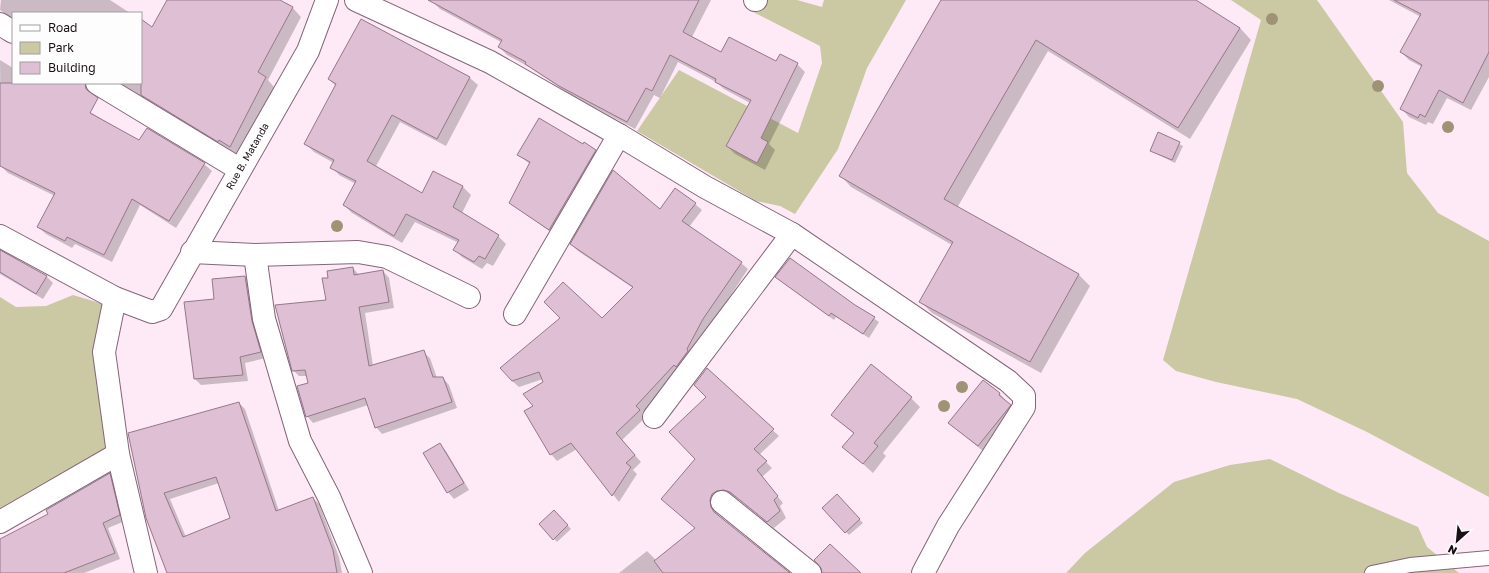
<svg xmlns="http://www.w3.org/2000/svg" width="1489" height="573" font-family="'Golos Text',sans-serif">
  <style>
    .green { fill: #cbc9a3 }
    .shadow { fill: #0003; fill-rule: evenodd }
    .building { fill: #dfbfd3; stroke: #96788b; fill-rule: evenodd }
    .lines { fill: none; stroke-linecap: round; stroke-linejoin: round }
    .service-casing { stroke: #836679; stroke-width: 16 }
    .minor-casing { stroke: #836679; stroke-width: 24 }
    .service { stroke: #fff; stroke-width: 14 }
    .minor { stroke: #fff; stroke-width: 22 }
    .tree { fill: #9f9376 }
    .labels { text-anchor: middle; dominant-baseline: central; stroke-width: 3; stroke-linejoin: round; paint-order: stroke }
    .street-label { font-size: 10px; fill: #1a0f16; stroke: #fdfdfd }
  </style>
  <rect width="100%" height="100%" fill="#fee9f6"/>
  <g class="green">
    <path d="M760 0H797L822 7 824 0H906L867 68 838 149 795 214 780 206 756 201 637 131 679 70 798 133 822 63 820 46 751 11Z"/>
    <path d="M1231 0H1317L1403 122 1407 173 1438 213 1489 241V497L1367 432 1297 399 1216 382 1176 371 1163 360 1261 20Z"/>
    <path d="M73 295 103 304 107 455 0 509V297L16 307 46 306Z"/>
    <path d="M1270 459 1339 493 1418 527 1427 547 1459 573H1066L1085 553 1174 482 1230 465Z"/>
  </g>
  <g class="shadow">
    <path d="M1 0H110L130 13H13V20L0 10Z"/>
    <path d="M168 0H278L292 7 301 17 268 80 274 87 239 155 228 149V150L117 83H141V20L153 28Z"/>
    <path d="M434 0H711L692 37 722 53 777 62 797 64 805 72 769 144 775 150 765 170 735 154 727 146 750 103 724 89 716 82 678 62 660 98 654 95 635 129 568 93 529 67 507 55 499 47 501 42 440 9 433 2Z"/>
    <path d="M942 0H1194L1240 28 1251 40 1190 139 1048 51 957 208 1078 274 1090 286 1041 373 932 313 921 302 952 245 851 187 840 175Z"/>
    <path d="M1389 0H1489V77L1471 110 1447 98 1433 124 1428 122 1426 125 1409 117 1401 108 1422 67 1409 60 1401 52 1421 17Z"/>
    <path d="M361 20 470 78 478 85 446 146 400 122 375 168 422 195 433 172 463 187 471 195 462 213 498 236 506 244 493 266 487 263 482 269 462 257 454 249 459 243 415 222 402 243 352 213 344 205 356 184 339 175 332 167 334 163 314 152 306 144 336 86 329 79Z"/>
    <path d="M0 60 13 68V83H42L140 142 204 164 212 171 176 228 140 205 112 262 75 244 72 248 46 234 38 227 55 196 8 173 1 166Z"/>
    <path d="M1159 134 1183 146 1175 163 1151 151Z"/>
    <path d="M583 146 595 150 601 156 555 235 510 203 530 164 518 155Z"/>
    <path d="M695 204 702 210 689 227 741 263 748 269 681 371 642 413 646 417 622 440 641 462 633 470 637 474 619 502 577 449 557 461 551 454 534 406 544 383 543 379 519 387 512 381 602 320 633 288 578 251 571 244 660 211Z"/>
    <path d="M0 251 46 276 53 283 43 299 0 274Z"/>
    <path d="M353 268 359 275 383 271 389 278 394 308 365 313 373 366 423 352 430 358 437 378H443L449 385 457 408 382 434 376 427 368 405 313 423 307 416 309 383 308 376H299L293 370 327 301 329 279Z"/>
    <path d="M245 277 251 283 266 358 245 363 248 381 201 385 195 379 215 299Z"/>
    <path d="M776 277 854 305 879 322 869 338 836 317 834 320Z"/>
    <path d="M707 369 779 436 759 455 772 468 762 477 783 503 780 506 786 518 774 528 737 498 730 495 715 506 716 513 789 573H619L647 551 657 561 696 529 697 459 707 397Z"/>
    <path d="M983 381 1000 394 1016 412 984 452 949 423Z"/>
    <path d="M911 398 920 407 883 453 886 456 873 473 844 447 854 434 832 414Z"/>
    <path d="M239 403 245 409 279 511 313 498 319 504 339 557 342 573H168L129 434ZM219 483 231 519 186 537 170 499Z"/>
    <path d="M439 444 446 451 469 490 454 499 448 492Z"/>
    <path d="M110 474 115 480 125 521 108 528 120 559 84 573H0V540L49 515Z"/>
    <path d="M837 496 863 523 849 535 823 508Z"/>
    <path d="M554 511 571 529 557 542 540 524Z"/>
  </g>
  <g class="building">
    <path d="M167 0H280L293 7 258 72 266 77 230 147 219 140 218 142 141 95V19L152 27Z"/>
    <path d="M428 0H699L683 32 721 52 729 37 776 61 780 54 798 63 761 138 768 142 757 163 726 146 751 100 715 82 716 79 670 55 652 91 646 88 627 122 559 86 525 64 526 62 498 47 502 40Z"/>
    <path d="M941 0H1196L1240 28 1178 128 1036 40 944 199 1079 274 1030 362 919 302 953 242 839 176Z"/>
    <path d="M1394 0H1489V52L1463 103 1439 90 1425 117 1420 114 1418 118 1400 109 1422 65 1400 52 1421 14Z"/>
    <path d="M361 19 470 77 437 139 392 115 367 161 422 193 433 171 463 186 453 207 499 235 485 259 479 256 474 262 453 250 459 240 406 214 394 236 343 205 356 181 330 168 334 160 304 144 336 84 328 79Z"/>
    <path d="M0 83H85L86 89 98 98 90 113 139 140 147 128 205 163 169 221 132 199 104 255 67 237 65 241 37 227 55 193 0 166Z"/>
    <path d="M539 118 583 144 584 142 596 150 549 230 509 203 530 162 517 155Z"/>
    <path d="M1158 132 1180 142 1172 160 1150 151Z"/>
    <path d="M613 170 660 209 675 188 696 203 682 221 742 262 703 319 687 349 688 351 676 367 674 365 636 406 640 410 616 433 635 455 626 463 631 467 612 496 571 443 550 455 524 411 533 406 523 394 543 382 539 372 512 381 500 368 560 318 544 302 563 282 602 318 633 287 570 244Z"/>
    <path d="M0 250 47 276 36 294 0 272Z"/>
    <path d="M790 258 855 305 875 317 863 334 831 313 829 316 775 277Z"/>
    <path d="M353 267 354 275 383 270 389 302 359 307 369 366 424 350 433 377H443L452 402 375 428 365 398 306 417 297 386 308 383 305 370 292 371 275 305 326 300 322 278H328L327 271Z"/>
    <path d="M245 276 252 321 261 352 240 357 243 375 194 379 184 302 214 299 212 279Z"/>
    <path d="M871 364 912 397 874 443 878 446 863 464 842 447 854 433 831 415Z"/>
    <path d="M707 368 774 429 754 449 767 461 757 470 778 496 774 500 780 511 767 522 730 492 724 490 717 491 712 494 710 500 711 507 714 512 790 573H663L654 561 695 528 661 499 695 459 669 432 706 397 694 385Z"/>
    <path d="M983 380 1000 393 999 395 1011 405 978 446 948 423Z"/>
    <path d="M239 402 276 511 313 497 333 550 337 573H167L146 518 128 433ZM216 477 230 518 183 537 164 493Z"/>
    <path d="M440 443 464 483 447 493 423 453Z"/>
    <path d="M110 473 120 515 103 523 115 553 64 573H0V539L48 514 46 510Z"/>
    <path d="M837 494 860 519 845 533 822 508Z"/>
    <path d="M554 510 568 525 553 540 539 524Z"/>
    <path d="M830 544 861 573H822L821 568 814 560Z"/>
  </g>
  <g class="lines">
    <defs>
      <path id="service" d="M1372 573 1410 565 1489 558"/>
      <g id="minor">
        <path d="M356 0 490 62 619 135 705 187 792 234 1008 381 1024 396V407L948 526 923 573"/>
        <path d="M755 0H756"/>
        <path d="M0 24 13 32"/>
        <path d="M97 83 239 169"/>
        <path d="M0 236 115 298 152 312 161 309 308 51 327 0"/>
        <path d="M192 252 255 255 358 252 387 257 469 297"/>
        <path d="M255 255 264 319 300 441 329 497 361 573"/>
        <path d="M115 298 104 352 118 454 146 573"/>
        <path d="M515 314 619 135"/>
        <path d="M654 417 792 234"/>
        <path d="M722 502 810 573"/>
        <path d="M0 522 118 454"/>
      </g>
    </defs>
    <use href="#service" class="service-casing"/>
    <use href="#minor" class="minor-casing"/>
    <use href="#service" class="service"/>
    <use href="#minor" class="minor"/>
  </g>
  <g class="tree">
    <circle cx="1272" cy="19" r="6"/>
    <circle cx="1378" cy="86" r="6"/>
    <circle cx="1448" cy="127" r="6"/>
    <circle cx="337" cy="226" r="6"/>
    <circle cx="962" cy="387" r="6"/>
    <circle cx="944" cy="406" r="6"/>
  </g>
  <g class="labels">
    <g class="street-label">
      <text transform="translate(247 156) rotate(-60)">Rue B. Matanda</text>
    </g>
  </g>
  <rect x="12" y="12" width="130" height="72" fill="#fdfdfd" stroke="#a29ea1"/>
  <rect x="20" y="25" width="20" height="6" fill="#ffffff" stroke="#a29ea1"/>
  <text x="48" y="32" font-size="12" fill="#1a0f16">Road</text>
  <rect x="20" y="42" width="20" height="12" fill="#cbc9a3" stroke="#a29ea1"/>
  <text x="48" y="52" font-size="12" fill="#1a0f16">Park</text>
  <rect x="20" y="62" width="20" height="12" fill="#dfbfd3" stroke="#a29ea1"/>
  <text x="48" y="72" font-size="12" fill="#1a0f16">Building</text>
  <g transform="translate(1457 541) rotate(207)" stroke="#fdfdfd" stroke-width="3" paint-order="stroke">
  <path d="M0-3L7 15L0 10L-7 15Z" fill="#1a0f16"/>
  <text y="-6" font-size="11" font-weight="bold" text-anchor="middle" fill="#1a0f16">N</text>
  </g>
</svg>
